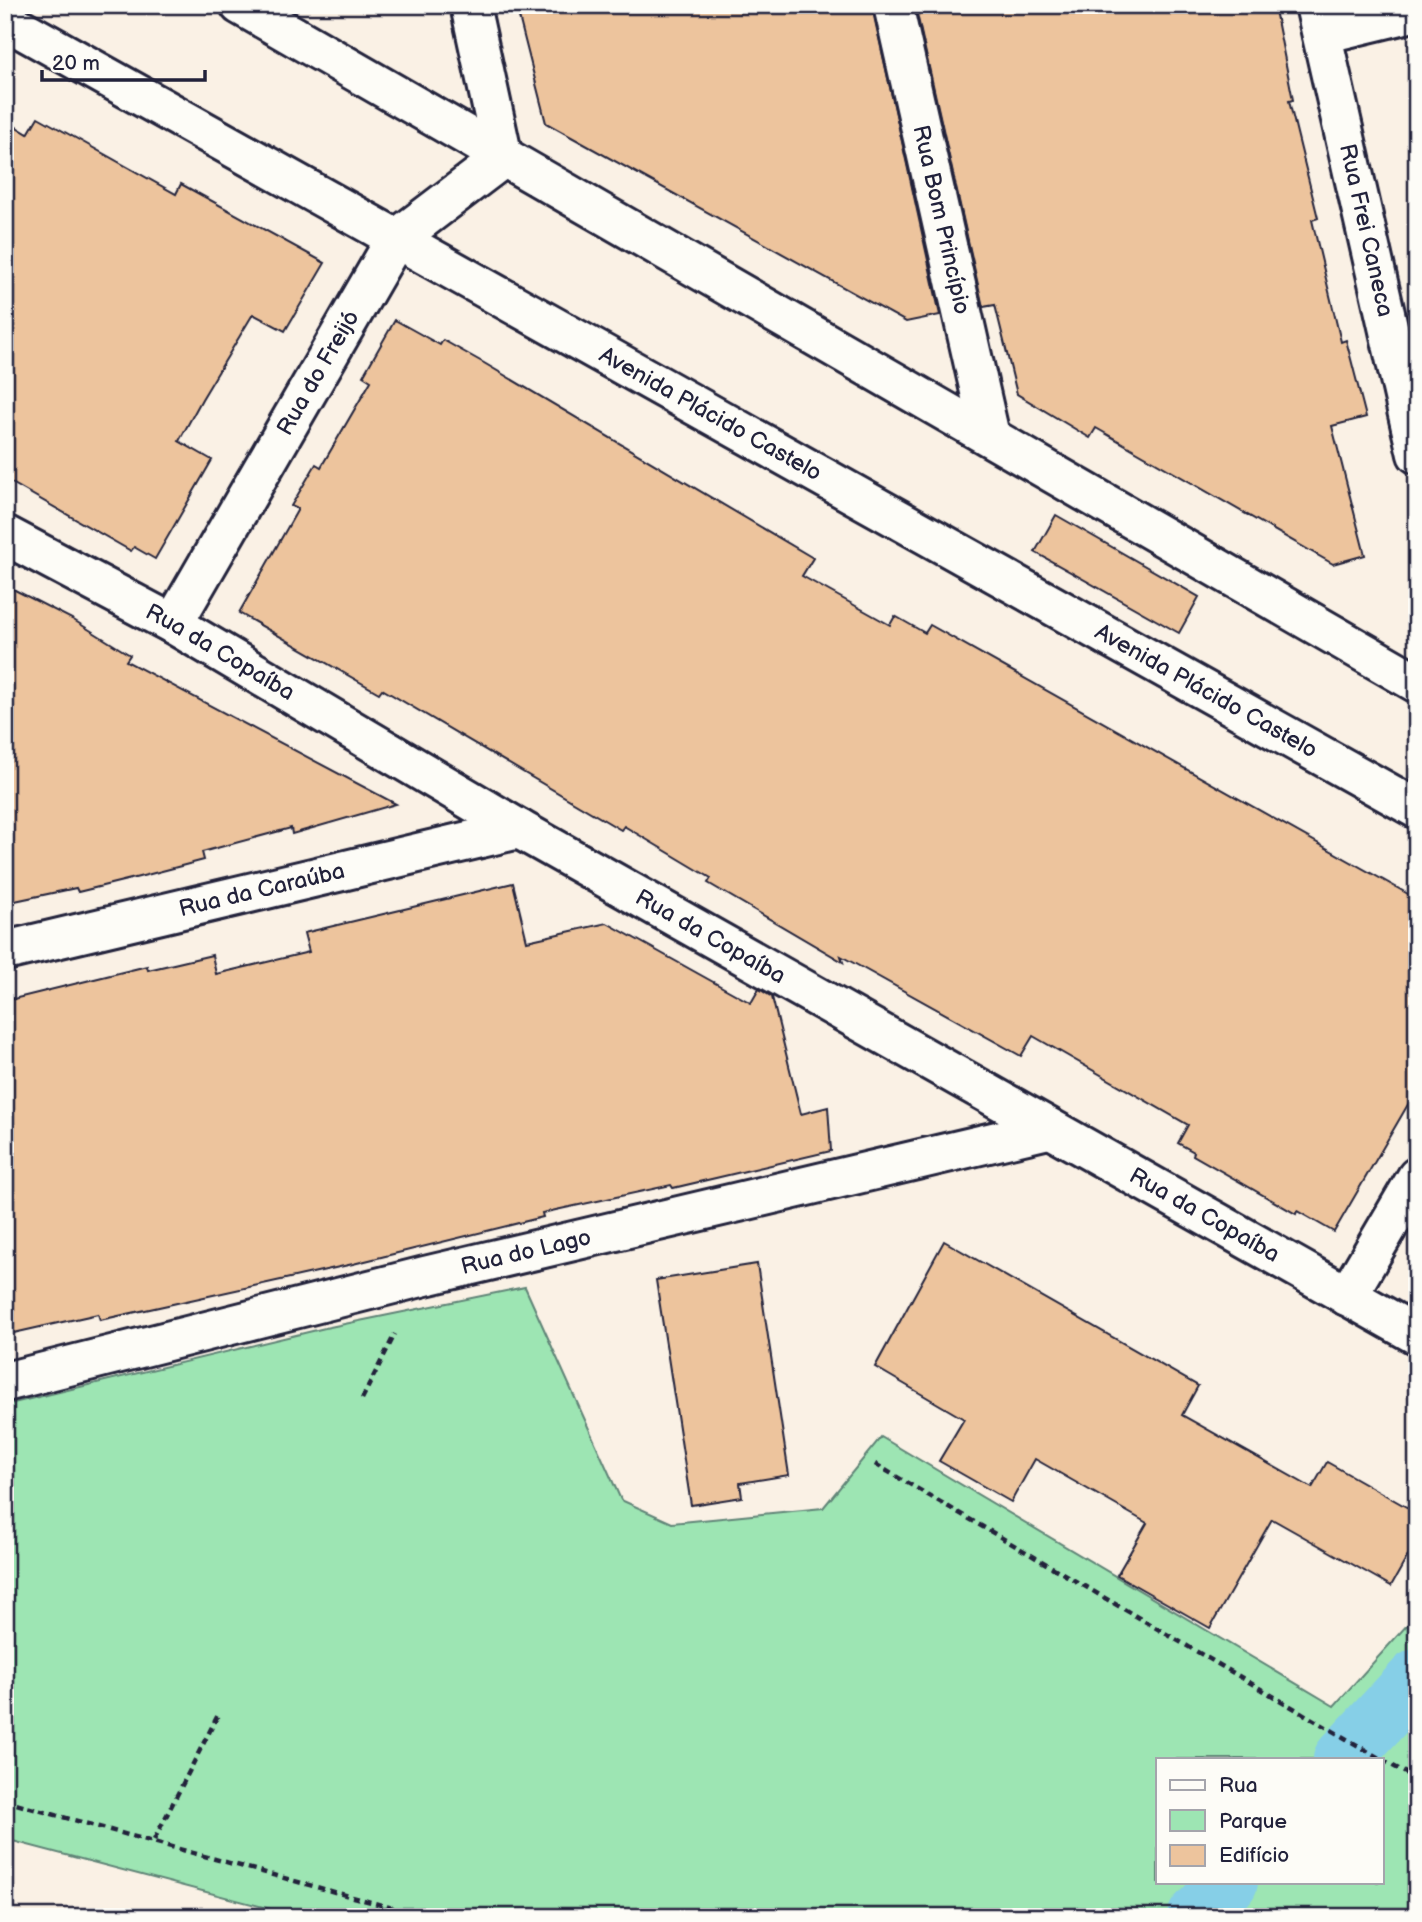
<svg xmlns="http://www.w3.org/2000/svg" width="1422" height="1922" font-family="'Balsamiq Sans',sans-serif">
  <style>
    .green { fill: #9de5b3; stroke: #608477; stroke-width: 2; fill-rule: evenodd }
    .lines { fill: none; stroke-linecap: round; stroke-linejoin: round }
    .canal { stroke: #86cfe7; stroke-width: 58 }
    .building { fill: #edc49d; stroke: #22223b; stroke-width: 2 }
    .minor-casing { stroke: #22223b; stroke-width: 44 }
    .tertiary-casing { stroke: #22223b; stroke-width: 44 }
    .path { stroke: #22223b; stroke-width: 4.5; stroke-dasharray: 7 5; stroke-linecap: butt }
    .minor { stroke: #fdfcf7; stroke-width: 38 }
    .tertiary { stroke: #fdfcf7; stroke-width: 38 }
    .labels { text-anchor: middle; dominant-baseline: central; stroke-width: 5; stroke-linejoin: round; paint-order: stroke }
    .street-label { font-size: 23px; fill: #22223b; stroke: #fdfcf7 }
  </style>
  <rect width="100%" height="100%" fill="#faf1e5"/>
  <filter id="ink" filterUnits="userSpaceOnUse"><feTurbulence type="fractalNoise" baseFrequency=".0143" numOctaves="2"/><feDisplacementMap in="SourceGraphic" scale="14" xChannelSelector="R" yChannelSelector="G"/><feConvolveMatrix kernelMatrix="1 2 1 2 8 2 1 2 1" color-interpolation-filters="sRGB"/></filter>
  <g filter="url(#ink)">
    <path class="green" d="M525 1287 621 1500 672 1523 823 1508 881 1437 1334 1706 1417 1614V1917H301L5 1839V1405L325 1328ZM1158 1759H1382V1882H1158Z"/>
    <g class="lines">
      <g class="canal">
        <path d="M1342 1759 1417 1678"/>
        <path d="M1196 1917 1229 1882"/>
      </g>
    </g>
    <g class="building">
      <path d="M516 5H872L940 315 906 322 546 123Z"/>
      <path d="M915 5H1274L1293 100 1289 101 1318 218 1312 220 1341 342 1346 340 1366 417 1332 426 1365 555 1333 564 1096 428 1090 438 1017 394 995 305 983 307Z"/>
      <path d="M38 117 176 194 181 184 325 263 285 331 253 314 202 399 179 441 212 460 155 559 134 547 131 551 5 479V120L28 134Z"/>
      <path d="M395 320 440 345 443 340 484 363 813 558 802 576 890 625 895 616 925 633 930 625 1417 899V1089L1334 1232 1297 1211 1296 1214 1193 1155 1194 1152 1178 1143 1188 1125 1033 1036 1021 1056 841 956 843 962 708 883 711 878 624 826 621 830 382 689 379 693 239 613 298 509 291 506 316 464 321 467 371 381 363 376Z"/>
      <path d="M1056 515 1199 597 1179 633 1035 552Z"/>
      <path d="M5 585 72 619 130 655 126 661 396 804 292 834 291 828 202 852 204 860 139 877 78 892 76 888 10 902 5 880Z"/>
      <path d="M513 883 527 941 607 923 751 1003 759 989 772 997 801 1114 828 1107 831 1151 673 1188 671 1185 542 1213 543 1217 353 1264 100 1320 98 1314 5 1335V1001L147 966 148 970 212 955 216 974 309 952 304 933Z"/>
      <path d="M944 1241 1198 1386 1182 1415 1312 1488 1327 1462 1417 1513V1540L1391 1586 1272 1519 1210 1628 1117 1575 1147 1523 1035 1459 1011 1502 939 1461 964 1419 875 1367Z"/>
      <path d="M757 1264 789 1475 740 1483 742 1497 691 1505 656 1280Z"/>
    </g>
    <g class="lines">
      <defs>
        <g id="minor">
          <path id="s1" d="M893 5 990 436"/>
          <path id="s2" d="M1315 5 1417 454"/>
          <path d="M1322 34 1417 11"/>
          <path id="s3" d="M5 535 173 624 519 829 1417 1335"/>
          <path id="s4" d="M173 624 395 240 503 158 470 5"/>
          <path id="s5" d="M5 951 519 829"/>
          <path d="M1347 1296 1417 1177"/>
          <path id="s6" d="M5 1382 425 1276 1048 1129"/>
        </g>
        <g id="tertiary">
          <path d="M240 5 1417 683"/>
          <path id="s7" d="M5 20 1417 809"/>
        </g>
      </defs>
      <use href="#minor" class="minor-casing"/>
      <use href="#tertiary" class="tertiary-casing"/>
      <g class="path">
        <path d="M362 1399 395 1334"/>
        <path d="M875 1464 1381 1759"/>
        <path d="M1382 1760 1417 1779"/>
        <path d="M5 1801 425 1917"/>
        <path d="M154 1840 218 1715"/>
      </g>
      <use href="#minor" class="minor"/>
      <use href="#tertiary" class="tertiary"/>
    </g>
  </g>
  <g class="labels">
    <g class="street-label">
      <text stroke="none"><textPath href="#s1" startOffset="220">Rua Bom Princípio</textPath></text>
      <text stroke="none"><textPath href="#s2" startOffset="231">Rua Frei Caneca</textPath></text>
      <text stroke="none"><textPath href="#s4" startOffset="290">Rua do Freijó</textPath></text>
      <text stroke="none"><textPath href="#s7" startOffset="808">Avenida Plácido Castelo</textPath></text>
      <text stroke="none"><textPath href="#s3" startOffset="245">Rua da Copaíba</textPath></text>
      <text stroke="none"><textPath href="#s7" startOffset="1376">Avenida Plácido Castelo</textPath></text>
      <text stroke="none"><textPath href="#s5" startOffset="264">Rua da Caraúba</textPath></text>
      <text stroke="none"><textPath href="#s3" startOffset="812">Rua da Copaíba</textPath></text>
      <text stroke="none"><textPath href="#s3" startOffset="1379">Rua da Copaíba</textPath></text>
      <text stroke="none"><textPath href="#s6" startOffset="537">Rua do Lago</textPath></text>
    </g>
  </g>
  <rect width="1422" height="1922" fill="none" stroke="#fdfcf7" stroke-width="28"/>
  <rect x="14" y="14" width="1394" height="1894" fill="none" stroke="#22223b" stroke-width="2.5" filter="url(#ink)"/>
  <rect x="1156" y="1758" width="228" height="126" fill="#fdfcf7" stroke="#a5a5ac" stroke-width="2"/>
  <rect x="1170" y="1780" width="35" height="10" fill="#fdfcf7" stroke="#a5a5ac" stroke-width="2"/>
  <text x="1219" y="1792" font-size="21" fill="#22223b">Rua</text>
  <rect x="1170" y="1810" width="35" height="21" fill="#9de5b3" stroke="#a5a5ac" stroke-width="2"/>
  <text x="1219" y="1828" font-size="21" fill="#22223b">Parque</text>
  <rect x="1170" y="1845" width="35" height="21" fill="#edc49d" stroke="#a5a5ac" stroke-width="2"/>
  <text x="1219" y="1862" font-size="21" fill="#22223b">Edifício</text>
  <path d="M42 70v10h163v-10" fill="none" stroke="#22223b" stroke-width="3.5"/>
  <text x="52" y="70" font-size="21" fill="#22223b" stroke="#fdfcf7" stroke-width="5" paint-order="stroke">20 m</text>
</svg>
